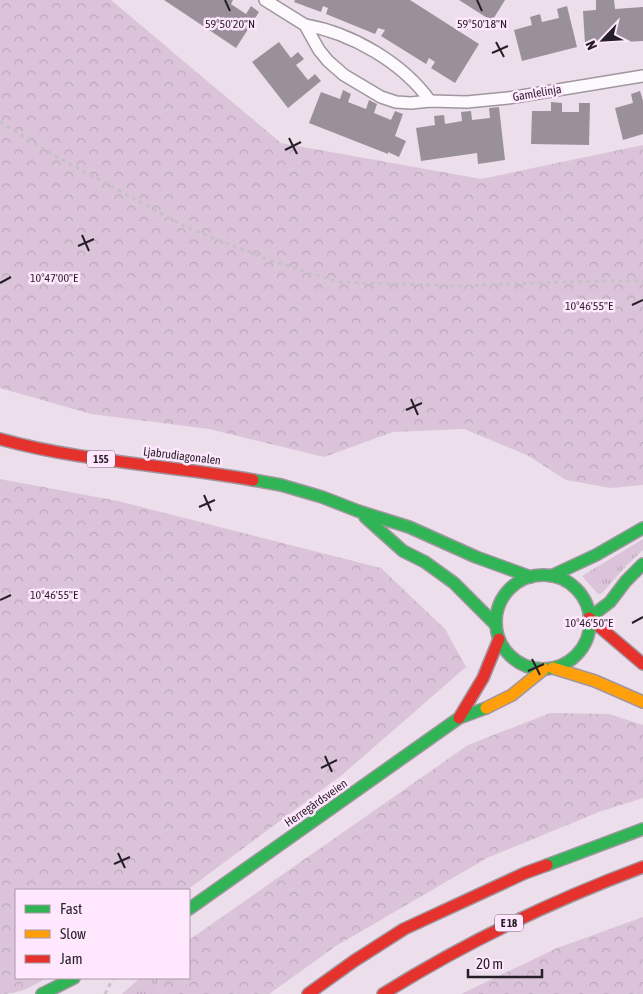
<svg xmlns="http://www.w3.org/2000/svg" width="643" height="994" font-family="'Asap Condensed',sans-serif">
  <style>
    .grass { fill: url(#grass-tufts) }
    .forest { fill: url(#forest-crowns) }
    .building { fill: #9a9099 }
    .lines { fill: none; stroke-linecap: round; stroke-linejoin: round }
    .lane-casing { stroke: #a0969f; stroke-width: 14 }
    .fast-casing { stroke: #a0969f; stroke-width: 14 }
    .slow-casing { stroke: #a0969f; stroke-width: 14 }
    .jam-casing { stroke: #a0969f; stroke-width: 14 }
    .path { stroke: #c7c2c7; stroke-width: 3; stroke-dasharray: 4 4; stroke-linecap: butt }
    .lane { stroke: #fcfafc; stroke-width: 11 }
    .fast { stroke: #30b455; stroke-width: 11 }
    .slow { stroke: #ff9f0a; stroke-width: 11 }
    .jam { stroke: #e5322d; stroke-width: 11 }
    .ticks { fill: none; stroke: #271f27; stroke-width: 2 }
    .labels { text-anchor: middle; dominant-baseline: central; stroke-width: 5; stroke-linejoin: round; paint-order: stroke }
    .shield { fill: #ffe7fe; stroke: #685b68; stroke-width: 1 }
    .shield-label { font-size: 11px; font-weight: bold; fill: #271f27 }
    .street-label { font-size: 12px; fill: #271f27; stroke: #ffe7fe }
    .ticks-label { font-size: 12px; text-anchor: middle; fill: #271f27; stroke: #ffe7fe; stroke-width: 5; stroke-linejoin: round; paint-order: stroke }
  </style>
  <defs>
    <pattern id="grass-tufts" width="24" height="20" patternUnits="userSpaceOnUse" patternTransform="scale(1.25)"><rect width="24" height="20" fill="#dbc4da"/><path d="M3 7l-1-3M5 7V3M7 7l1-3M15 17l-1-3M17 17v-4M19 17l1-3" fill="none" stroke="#bca8bb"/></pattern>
    <pattern id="forest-crowns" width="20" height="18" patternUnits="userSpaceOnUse" patternTransform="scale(1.25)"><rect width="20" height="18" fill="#dbc4da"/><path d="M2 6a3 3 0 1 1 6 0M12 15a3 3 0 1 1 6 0" fill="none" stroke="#bca8bb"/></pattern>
  </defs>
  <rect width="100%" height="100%" fill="#ecdfeb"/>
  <g class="grass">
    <path d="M643 539V550L628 564 601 594H598L582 576Z"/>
    <path d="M140 978H158L159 988 162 994H122Z"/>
  </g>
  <g class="forest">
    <path d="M0 0H111L281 143 481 179 643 145V485L610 488 566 480 527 455 464 429 393 432 324 457 209 429 91 414 0 388Z"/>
    <path d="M0 479 118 501 381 568 445 629 466 667 342 775 187 890H16V978H47C30 987 20 994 0 994Z"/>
    <path d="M550 713 609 714 643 725V798L599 812 487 858 336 946 269 994H162L159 988 158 978H189V940L468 745Z"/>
    <path d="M643 917V994H461L557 948Z"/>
  </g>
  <g class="building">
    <path d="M164 0H233L231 4 246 14 251 6 259 12 236 48Z"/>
    <path d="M295 0H410L479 44 455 83 431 68 435 62 429 58 426 64 381 36 385 30 378 28 375 34 326 14 328 8 323 6 321 12 294 2Z"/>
    <path d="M459 0H505L492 21Z"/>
    <path d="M596 0H614L615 9 643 7V41L585 44 583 11 596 10Z"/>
    <path d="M567 6 577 47 522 61 514 30 532 25 530 17 540 14 542 22 559 18 557 9Z"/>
    <path d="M279 42 291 58 298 52 304 59 296 65 308 80 315 74 321 81 288 108 252 62Z"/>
    <path d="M343 90 351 94 348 102 366 109 369 100 377 104 374 113 391 120 395 111 403 114 395 136 406 141 399 157 388 152V154L309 123 321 92 340 99Z"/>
    <path d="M640 91 643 101V134L623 140 615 108 633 103 631 94Z"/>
    <path d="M551 102 562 103V112H579V103H590L589 145 531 144 532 111H551Z"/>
    <path d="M499 107 505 160 478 164 477 153 421 161 416 128 435 125 434 116 444 115 445 124 462 121 461 112 471 111 472 120 490 118 489 108Z"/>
  </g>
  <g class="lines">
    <defs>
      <g id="lane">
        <path d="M265 0 305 25 319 50 328 61 344 75 381 97 396 102 411 103 430 101 467 102 508 98 643 76"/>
        <path d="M305 25C352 33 403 63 430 101"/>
      </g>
      <g id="fast">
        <path d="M253 480 281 485 322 497 358 511 409 527 476 557 531 577"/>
        <path d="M365 517 403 551 425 562 454 583 496 625"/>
        <circle cx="543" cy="622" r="47"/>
        <path d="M551 576 596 555 643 528"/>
        <path d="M589 618 610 602 626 581 643 564"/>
        <path d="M547 865 643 829"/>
        <path d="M189 909 459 718 486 708"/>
        <path d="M42 994 74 978"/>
      </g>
      <g id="slow">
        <path d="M553 668 595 681 643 702"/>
        <path d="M486 708 512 695 544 669"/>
      </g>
      <g id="jam">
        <path d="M0 439C82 462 169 465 253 480"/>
        <path d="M589 618 643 664"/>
        <path d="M459 718 483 678 499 639"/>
        <path d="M308 994 354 961 404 929 525 873 547 865"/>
        <path d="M383 994C466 942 552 901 643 867"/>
      </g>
    </defs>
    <use href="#lane" class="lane-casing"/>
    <use href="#fast" class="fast-casing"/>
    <use href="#slow" class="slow-casing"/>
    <use href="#jam" class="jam-casing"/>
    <g class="path">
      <path d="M0 122 52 154 186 227 269 260 338 282 453 286 598 281H643"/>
      <path d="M105 994 113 978"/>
    </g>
    <use href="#lane" class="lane"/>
    <use href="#fast" class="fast"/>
    <use href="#slow" class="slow"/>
    <use href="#jam" class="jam"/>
  </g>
  <path class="ticks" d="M225 0 230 11M477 0 482 11M496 42 504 57M492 53 508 46M289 138 297 154M285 150 301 142M82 235 89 251M78 246 94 239M0 283 11 277M632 305 643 300M411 399 418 415M406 410 422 403M204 495 211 511M199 507 215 500M0 600 11 595M632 623 643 617M532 659 540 675M528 671 544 664M325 756 332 772M321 768 337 760M118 853 125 868M114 864 130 857"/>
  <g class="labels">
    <g class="shield">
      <rect x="87" y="450.5" width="28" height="17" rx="4"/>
      <rect x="495" y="914.5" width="28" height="17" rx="4"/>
    </g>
    <g class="shield-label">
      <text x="101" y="459">155</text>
      <text x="509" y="923">E 18</text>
    </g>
    <g class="street-label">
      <text transform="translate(537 93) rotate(-10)">Gamlelinja</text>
      <text transform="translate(182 456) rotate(7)">Ljabrudiagonalen</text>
      <text transform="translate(316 803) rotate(-35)">Herregårdsveien</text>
    </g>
  </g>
  <g class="ticks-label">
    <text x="230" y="28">59°50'20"N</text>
    <text x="482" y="28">59°50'18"N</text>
    <text x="54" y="282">10°47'00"E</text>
    <text x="589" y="310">10°46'55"E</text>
    <text x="54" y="599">10°46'55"E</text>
    <text x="589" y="627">10°46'50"E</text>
  </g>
  <rect x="15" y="889" width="175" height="90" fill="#ffe7fe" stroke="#a997a8"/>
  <rect x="25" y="905" width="25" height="8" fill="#30b455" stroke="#a997a8"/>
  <text x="60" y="914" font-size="15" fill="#271f27">Fast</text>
  <rect x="25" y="930" width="25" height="8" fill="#ff9f0a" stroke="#a997a8"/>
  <text x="60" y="939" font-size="15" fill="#271f27">Slow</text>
  <rect x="25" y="955" width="25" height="8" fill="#e5322d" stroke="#a997a8"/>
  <text x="60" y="964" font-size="15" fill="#271f27">Jam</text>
  <g transform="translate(603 40) rotate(245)" stroke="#ffe7fe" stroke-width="4" paint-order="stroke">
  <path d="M0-4L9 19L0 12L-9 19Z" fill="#271f27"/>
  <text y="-8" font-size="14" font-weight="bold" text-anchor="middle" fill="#271f27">N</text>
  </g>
  <path d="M468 969v8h74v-8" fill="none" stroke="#271f27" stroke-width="2.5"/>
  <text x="476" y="969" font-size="15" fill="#271f27" stroke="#ffe7fe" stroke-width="4" paint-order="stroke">20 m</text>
</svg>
